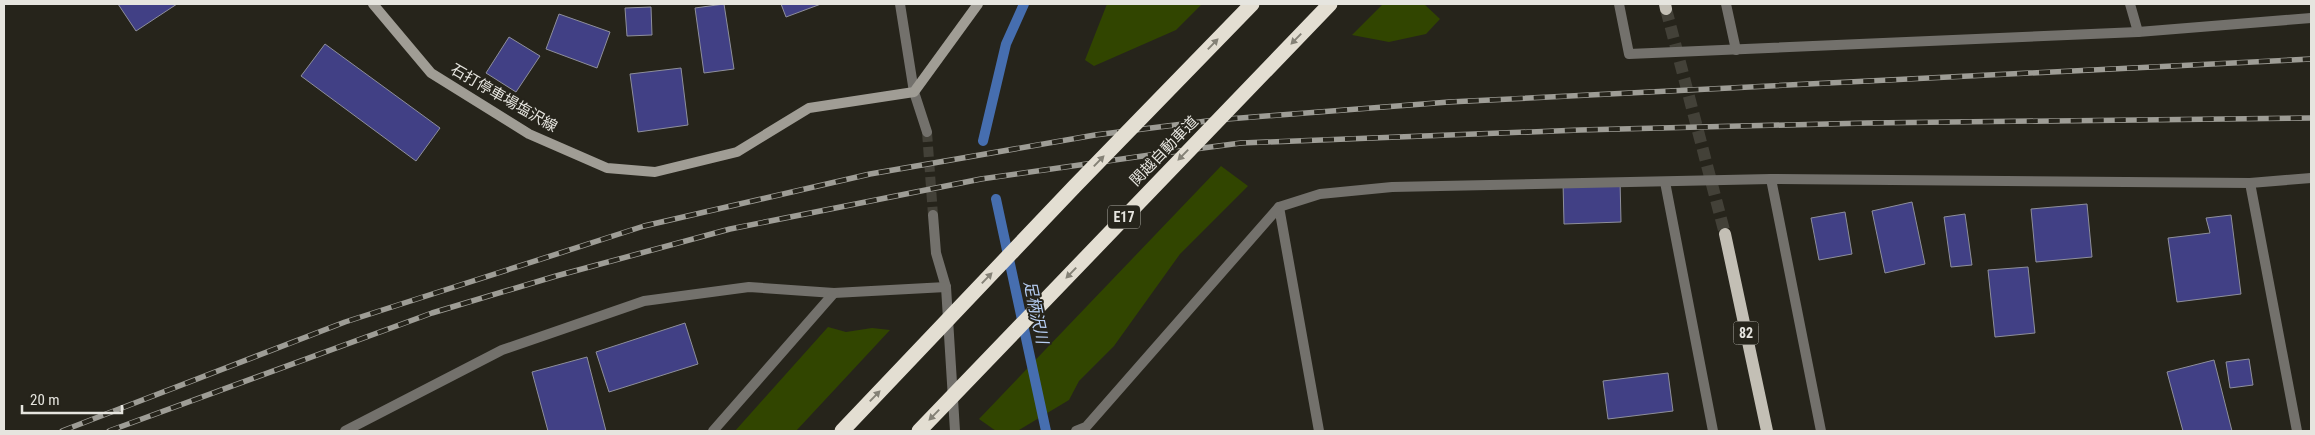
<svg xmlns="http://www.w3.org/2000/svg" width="2315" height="435" font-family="'Roboto Condensed','Noto Sans JP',sans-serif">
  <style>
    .green { fill: #314500 }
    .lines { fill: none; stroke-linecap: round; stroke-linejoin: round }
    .stream { stroke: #466eaf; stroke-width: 10 }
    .building { fill: #414085; stroke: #8e8f9b }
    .street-tunnel { stroke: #434138; stroke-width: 10; stroke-dasharray: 10 5; stroke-linecap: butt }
    .primary-tunnel { stroke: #434138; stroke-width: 12; stroke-dasharray: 12 6; stroke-linecap: butt }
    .street { stroke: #73716c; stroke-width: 10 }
    .secondary { stroke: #a09d95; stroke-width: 10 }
    .primary { stroke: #c3bfb5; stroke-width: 12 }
    .rail-casing { stroke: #9e9d96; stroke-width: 5.5 }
    .rail { stroke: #26241b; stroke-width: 4; stroke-dasharray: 11; stroke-linecap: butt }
    .highway-bridge { stroke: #e3ded2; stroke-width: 15 }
    .oneway { fill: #848176 }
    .labels { text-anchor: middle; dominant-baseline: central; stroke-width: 4; stroke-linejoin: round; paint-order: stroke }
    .shield { fill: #26241b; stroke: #acaba4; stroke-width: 1 }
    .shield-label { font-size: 14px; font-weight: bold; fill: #e6e5df }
    .street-label { font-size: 15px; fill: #e6e5df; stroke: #26241b }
    .water-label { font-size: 16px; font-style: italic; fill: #b7cef3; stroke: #26241b }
  </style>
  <rect width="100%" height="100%" fill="#26241b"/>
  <g class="green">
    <path d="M1107 4H1202L1176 30 1094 66 1085 60Z"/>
    <path d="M1383 4H1424L1440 19 1426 34 1389 42 1352 35Z"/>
    <path d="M1221 166 1248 186 1180 254 1114 346 1079 381 1069 400 1019 430 996 431 979 419Z"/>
    <path d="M828 327 846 332 872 328 890 330 796 431H735Z"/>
  </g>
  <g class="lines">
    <g class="stream">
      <path d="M983 141 1006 44 1024 4"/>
      <path d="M996 199 1046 431"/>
    </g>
  </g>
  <g class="building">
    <path d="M118 4H177L136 31Z"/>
    <path d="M724 4 734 69 704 73 695 8Z"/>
    <path d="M781 4H821L786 17Z"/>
    <path d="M651 7 652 35 627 36 625 8Z"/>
    <path d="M559 14 610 32 597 68 546 49Z"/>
    <path d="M509 37 540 56 516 92 486 73Z"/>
    <path d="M325 44 440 128 416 161 301 76Z"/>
    <path d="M681 68 688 125 638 132 630 74Z"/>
    <path d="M1620 180 1621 222 1564 224 1563 182Z"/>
    <path d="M1912 202 1925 264 1885 273 1872 211Z"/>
    <path d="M2087 204 2092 257 2036 262 2031 209Z"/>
    <path d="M1845 212 1852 254 1819 260 1811 218Z"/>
    <path d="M1965 214 1972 265 1951 267 1944 217Z"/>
    <path d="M2231 215 2241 294 2177 302 2168 238 2210 233 2206 218Z"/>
    <path d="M2028 267 2035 333 1995 337 1988 270Z"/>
    <path d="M685 323 698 364 609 392 596 352Z"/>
    <path d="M587 357 606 431H548L532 372Z"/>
    <path d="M2249 359 2253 385 2230 388 2226 362Z"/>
    <path d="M2214 360 2232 431H2183L2167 372Z"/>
    <path d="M1668 373 1673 411 1608 419 1603 381Z"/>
  </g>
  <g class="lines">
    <path class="street-tunnel" d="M927 132 933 215"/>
    <path class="primary-tunnel" d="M1666 9 1725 234"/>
    <g class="street">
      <path d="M900 4 914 92 927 132"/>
      <path d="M1619 4 1629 54 2138 32 2311 18"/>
      <path d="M1726 4 1736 50"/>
      <path d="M2130 4 2138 32"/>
      <path d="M1771 179 1821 431"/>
      <path d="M1665 182 1713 431"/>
      <path d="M2250 183 2297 431"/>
      <path d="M1279 207 1319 431"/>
      <path d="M933 215 936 253 946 287 955 431"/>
      <path d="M345 431 502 350 644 301 749 287 834 293 946 287"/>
      <path d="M713 431 834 293"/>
      <path d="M1076 431 1086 427 1279 207 1320 194 1392 187 1771 179 2250 183 2311 178"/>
    </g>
    <path class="secondary" d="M373 4 431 73 529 134 607 168 655 172 737 152 809 108 914 92 978 4"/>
    <g class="primary">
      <path d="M1665 4 1666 9"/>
      <path d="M1725 234 1767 431"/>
    </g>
    <defs>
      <g id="rail">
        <path d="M62 431 345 322 644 226 870 174 1095 135 1215 120 1449 102 2311 59"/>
        <path d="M109 431 432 313 556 276 730 229 981 179 1157 154 1241 143 1580 130 1867 123 2311 118"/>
      </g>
    </defs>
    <use href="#rail" class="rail-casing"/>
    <use href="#rail" class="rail"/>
    <g class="highway-bridge">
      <path d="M842 431 1074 187 1252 4"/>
      <path d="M919 431 1330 4"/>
    </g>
  </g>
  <defs><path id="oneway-solid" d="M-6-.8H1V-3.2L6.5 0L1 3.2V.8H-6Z" transform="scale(1.25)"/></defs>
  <g class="oneway">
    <use href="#oneway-solid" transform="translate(1296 39) rotate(134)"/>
    <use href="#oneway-solid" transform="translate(1213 44) rotate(-46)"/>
    <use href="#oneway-solid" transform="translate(1183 155) rotate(134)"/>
    <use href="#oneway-solid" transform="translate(1099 161) rotate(-46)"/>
    <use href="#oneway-solid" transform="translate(1071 273) rotate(134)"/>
    <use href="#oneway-solid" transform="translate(987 278) rotate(-46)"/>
    <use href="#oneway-solid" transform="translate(875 396) rotate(-46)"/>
    <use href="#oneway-solid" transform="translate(934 415) rotate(134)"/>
  </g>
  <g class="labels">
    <g class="shield">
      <rect x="1108" y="205.5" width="32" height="23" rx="4"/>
      <rect x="1733.5" y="321.5" width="25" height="23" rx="4"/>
    </g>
    <g class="shield-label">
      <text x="1124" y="217">E17</text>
      <text x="1746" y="333">82</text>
    </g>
    <g class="street-label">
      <text transform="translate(504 98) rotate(30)">石打停車場塩沢線</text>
      <text transform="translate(1164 151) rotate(-46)">関越自動車道</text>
    </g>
    <g class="water-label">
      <text transform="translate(1036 312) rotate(78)">足柄沢川</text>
    </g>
  </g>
  <rect width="2315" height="435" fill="none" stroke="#e6e5df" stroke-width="10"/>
  <path d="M22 405v8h100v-8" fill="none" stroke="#e6e5df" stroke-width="2.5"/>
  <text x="30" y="405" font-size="15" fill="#e6e5df" stroke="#26241b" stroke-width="4" paint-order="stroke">20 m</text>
</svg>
